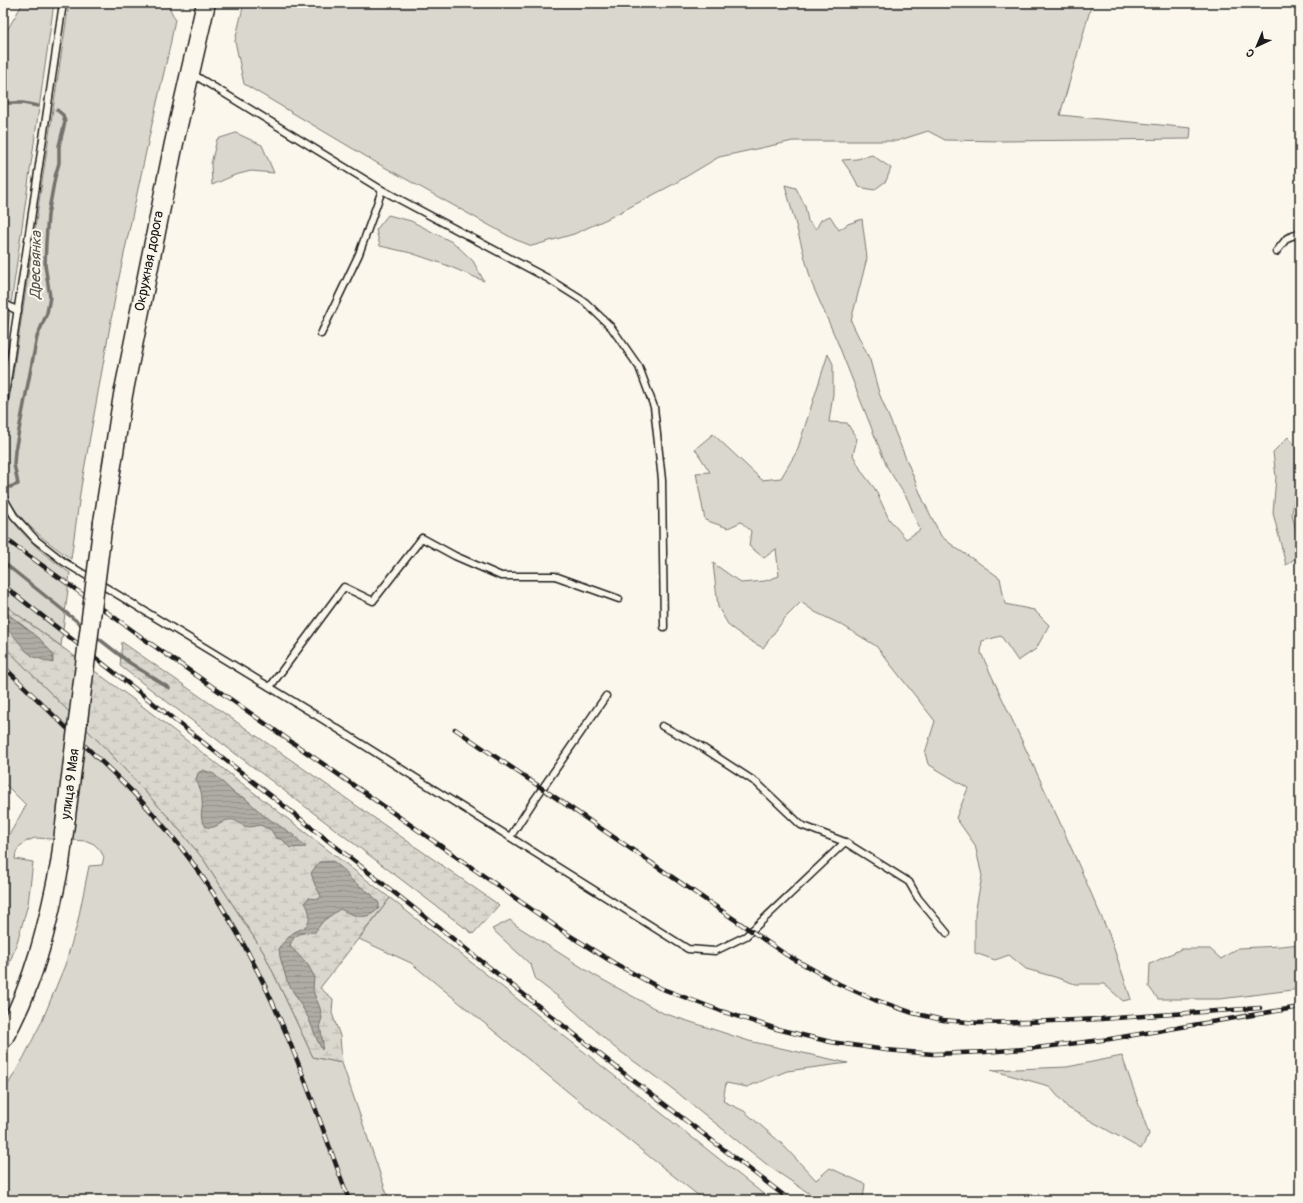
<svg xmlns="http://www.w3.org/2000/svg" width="1303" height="1203" font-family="Pangolin,sans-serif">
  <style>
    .green { fill: #dad7ce; stroke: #7b7a75 }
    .wetland { fill: url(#wetland-marsh); stroke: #7b7a75 }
    .water { fill: url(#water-rules); stroke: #74726e }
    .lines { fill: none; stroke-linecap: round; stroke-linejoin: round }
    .stream { stroke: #74726e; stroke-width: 3.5 }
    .lane-casing { stroke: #1c1c1c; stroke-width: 9 }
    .secondary-casing { stroke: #1c1c1c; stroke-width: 21 }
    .lane { stroke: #fbf7ec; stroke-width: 6 }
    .secondary { stroke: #fbf7ec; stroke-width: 18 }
    .rail-casing { stroke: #1c1c1c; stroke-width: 4.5 }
    .rail { stroke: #fbf7ec; stroke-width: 3; stroke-dasharray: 9; stroke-linecap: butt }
    .secondary-bridge-casing { stroke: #1c1c1c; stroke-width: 21; stroke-linecap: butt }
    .secondary-bridge { stroke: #fbf7ec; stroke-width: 18 }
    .labels { text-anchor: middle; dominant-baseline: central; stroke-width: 4; stroke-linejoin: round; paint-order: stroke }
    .street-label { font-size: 14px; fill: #1c1c1c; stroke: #fbf7ec }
    .water-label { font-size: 15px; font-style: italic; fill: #575653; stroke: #fbf7ec }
  </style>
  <defs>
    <pattern id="wetland-marsh" width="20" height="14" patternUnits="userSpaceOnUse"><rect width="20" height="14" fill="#dad7ce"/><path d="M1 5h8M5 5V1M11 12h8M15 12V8" fill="none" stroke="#bab8b0"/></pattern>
    <pattern id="water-rules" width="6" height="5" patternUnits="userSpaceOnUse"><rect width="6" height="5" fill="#afaca5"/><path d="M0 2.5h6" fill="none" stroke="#96938d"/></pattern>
  </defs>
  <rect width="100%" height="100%" fill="#fbf7ec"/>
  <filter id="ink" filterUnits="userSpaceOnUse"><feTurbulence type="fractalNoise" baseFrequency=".025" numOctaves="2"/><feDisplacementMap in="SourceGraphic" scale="8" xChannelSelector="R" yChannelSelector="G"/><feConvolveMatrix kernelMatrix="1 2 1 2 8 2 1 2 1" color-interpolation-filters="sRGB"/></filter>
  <g filter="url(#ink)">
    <g class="green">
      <path d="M23 3H54L3 360V33L6 32Z"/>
      <path d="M69 3H167L175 19 170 46 150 133 117 287 81 487 71 559C44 539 10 517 3 482 1 470 3 453 3 441Z"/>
      <path d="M244 3H1092L1060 115 1191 128 1190 139 1002 141 945 140 928 131 897 141H793L719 157 672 185 609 218 574 234 532 246 514 239 377 163 244 84 235 41Z"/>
      <path d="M236 133 262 145 274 173 251 171 235 175 212 185 211 164 217 139Z"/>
      <path d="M872 155 891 168 886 181 874 190 859 187 852 174 842 160 857 159Z"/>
      <path d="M785 185 796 188 805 206 808 221 816 229 821 220 830 216 839 230 848 224 862 219 867 258 851 321 870 360 879 393 923 500 941 536 956 548 979 563 1000 578 1005 604 1034 610 1049 625 1036 649 1018 661 1001 636 982 641 981 653 1062 827 1109 934 1131 999 1123 1001 1104 984H1075L1055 977 1026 969 1009 955 995 960 975 953V913L982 876 975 845 956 818 968 788 928 764 925 753 935 721 876 646 842 625 815 612 801 602 785 618 763 648 747 639 729 626 718 607 713 563 741 583 765 581 779 576 776 549 764 558 749 546 751 531 741 522 728 528 705 520 696 473 710 472 695 449 713 434 762 480 781 478 797 451 828 354 833 364V394L829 422 847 423 857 439 853 455 862 472 875 489 889 519 906 539 920 530 908 500 887 467 837 341 812 284Z"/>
      <path d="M388 215 411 221 454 243 473 261 484 281 446 265 411 253 380 246 376 230Z"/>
      <path d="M1288 437 1300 451V461L1292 514 1299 544 1297 557 1286 565 1273 513 1276 477 1273 452Z"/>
      <path d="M3 506C19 534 44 555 70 573L61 646 3 604Z"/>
      <path d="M3 645 107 750 173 822 204 860 264 953 313 1057 342 1063 389 1200H3V1093L24 1057 42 1021 65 965 77 925 89 866 102 865 104 857 100 850 94 844 87 841 35 838 27 841 20 846 16 852 15 859 33 862 28 904 18 939 3 982V846L26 805 3 782Z"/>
      <path d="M390 898 771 1200H704L573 1096 411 963 359 939Z"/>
      <path d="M510 920 517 926 594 975 663 1013 749 1041 848 1063 787 1071 747 1087 726 1083 723 1101 744 1111 781 1143 816 1180 830 1168 865 1184 863 1200H819L770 1167 674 1090 614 1047 561 999 536 980 531 965 492 929Z"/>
      <path d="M1300 944V989L1220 999H1158L1149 987 1150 964 1181 949H1210L1221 959 1238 948 1281 946Z"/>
      <path d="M1122 1056 1149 1134 1141 1149 1068 1108 1049 1086 991 1070 1067 1067Z"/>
    </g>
    <g class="wetland">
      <path d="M3 604 137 702 390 898 320 988 333 999 332 1013 340 1036 342 1063 313 1057 264 953 204 860 173 822 107 750 3 645Z"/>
      <path d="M122 642 499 905 473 934 120 666Z"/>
    </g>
    <g class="water">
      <path d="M3 610 39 638 53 654V663L34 657 26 651 14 636 3 626Z"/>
      <path d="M203 770 214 774 235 794 245 798 263 815 292 834 306 847 290 848 283 840 276 838 271 830 260 825C249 828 244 828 235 820 224 819 225 822 216 826 213 828 209 827 206 827 197 814 204 812 202 799 202 792 199 786 196 780L198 773Z"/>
      <path d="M333 861 344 870 350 879 371 894 379 903V908C366 922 355 916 340 909L323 921 315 932C303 933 294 932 290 946L308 965 314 976 313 991 320 1008 322 1018 320 1024 323 1044 322 1050 318 1042 308 1017 287 981 280 957 279 947C284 943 288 937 293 933 297 930 301 930 305 927 312 921 310 910 305 903L308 898 319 899 321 896 315 885 311 873 319 862Z"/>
    </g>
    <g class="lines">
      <g class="stream">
        <path d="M3 103H23L38 106"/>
        <path d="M10 487 18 484 14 464 15 451 37 337 47 313 50 297 45 265 46 242 48 215 55 177 59 163V146L65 122 63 115 57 110"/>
        <path d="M3 562 84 627"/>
        <path d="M94 635 130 663 169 688"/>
      </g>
      <defs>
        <g id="lane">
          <path d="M191 73 382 190 547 278 585 302 611 327 639 367 654 407 662 480 664 627"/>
          <path d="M1276 252 1287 238 1300 233"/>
          <path d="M3 303 18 311"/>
          <path d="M321 334 359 254 382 190"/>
          <path d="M3 409 63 3"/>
          <path d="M3 497 14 516 36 540 64 562 314 714 688 949 715 951 746 936 845 842 909 882 918 898 947 933"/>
          <path d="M270 687 344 587 373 601 422 538 455 556 501 576H555L619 599"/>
          <path d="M662 726 697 744 757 783 801 825 845 842"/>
          <path d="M510 837 533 802 606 696"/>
        </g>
        <g id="secondary">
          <path d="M103 522 123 395 174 143 206 3"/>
          <path d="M3 1039C34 985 48 924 60 864"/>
        </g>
      </defs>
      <use href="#lane" class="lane-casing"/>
      <use href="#secondary" class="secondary-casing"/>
      <use href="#lane" class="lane"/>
      <use href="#secondary" class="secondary"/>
      <defs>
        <g id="rail">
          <path d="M3 537 147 641 564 932 614 963 660 988 721 1011 777 1029 831 1042 886 1050 933 1054 985 1052 1036 1048 1110 1039 1300 1007"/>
          <path d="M3 585 630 1078 790 1200"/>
          <path d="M3 666C29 691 54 716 80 741 109 769 140 797 166 829 201 870 235 925 259 974 295 1046 321 1125 349 1200"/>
          <path d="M455 729 785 954 839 984 875 1000 913 1013 943 1020 978 1023 1027 1022 1101 1019 1260 1008"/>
        </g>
      </defs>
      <use href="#rail" class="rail-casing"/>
      <use href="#rail" class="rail"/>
      <defs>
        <path id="secondary-bridge" d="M60 864 103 522"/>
      </defs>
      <use href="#secondary-bridge" class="secondary-bridge-casing"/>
      <use href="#secondary-bridge" class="secondary-bridge"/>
    </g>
  </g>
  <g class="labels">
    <g class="street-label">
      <text transform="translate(149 261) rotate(-79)">Окружная дорога</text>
      <text transform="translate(70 784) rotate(-83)">улица 9 Мая</text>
    </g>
    <g class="water-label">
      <text transform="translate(36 265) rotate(-89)">Дресвянка</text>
    </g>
  </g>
  <rect width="1303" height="1203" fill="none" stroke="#fbf7ec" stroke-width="16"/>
  <rect x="8" y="8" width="1287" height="1187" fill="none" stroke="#1c1c1c" stroke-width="1.5" filter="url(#ink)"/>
  <g transform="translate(1257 46) rotate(224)" stroke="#fbf7ec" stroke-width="3" paint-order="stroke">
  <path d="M0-3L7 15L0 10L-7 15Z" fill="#1c1c1c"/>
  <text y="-6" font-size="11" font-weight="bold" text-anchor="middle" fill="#1c1c1c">С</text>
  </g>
</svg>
